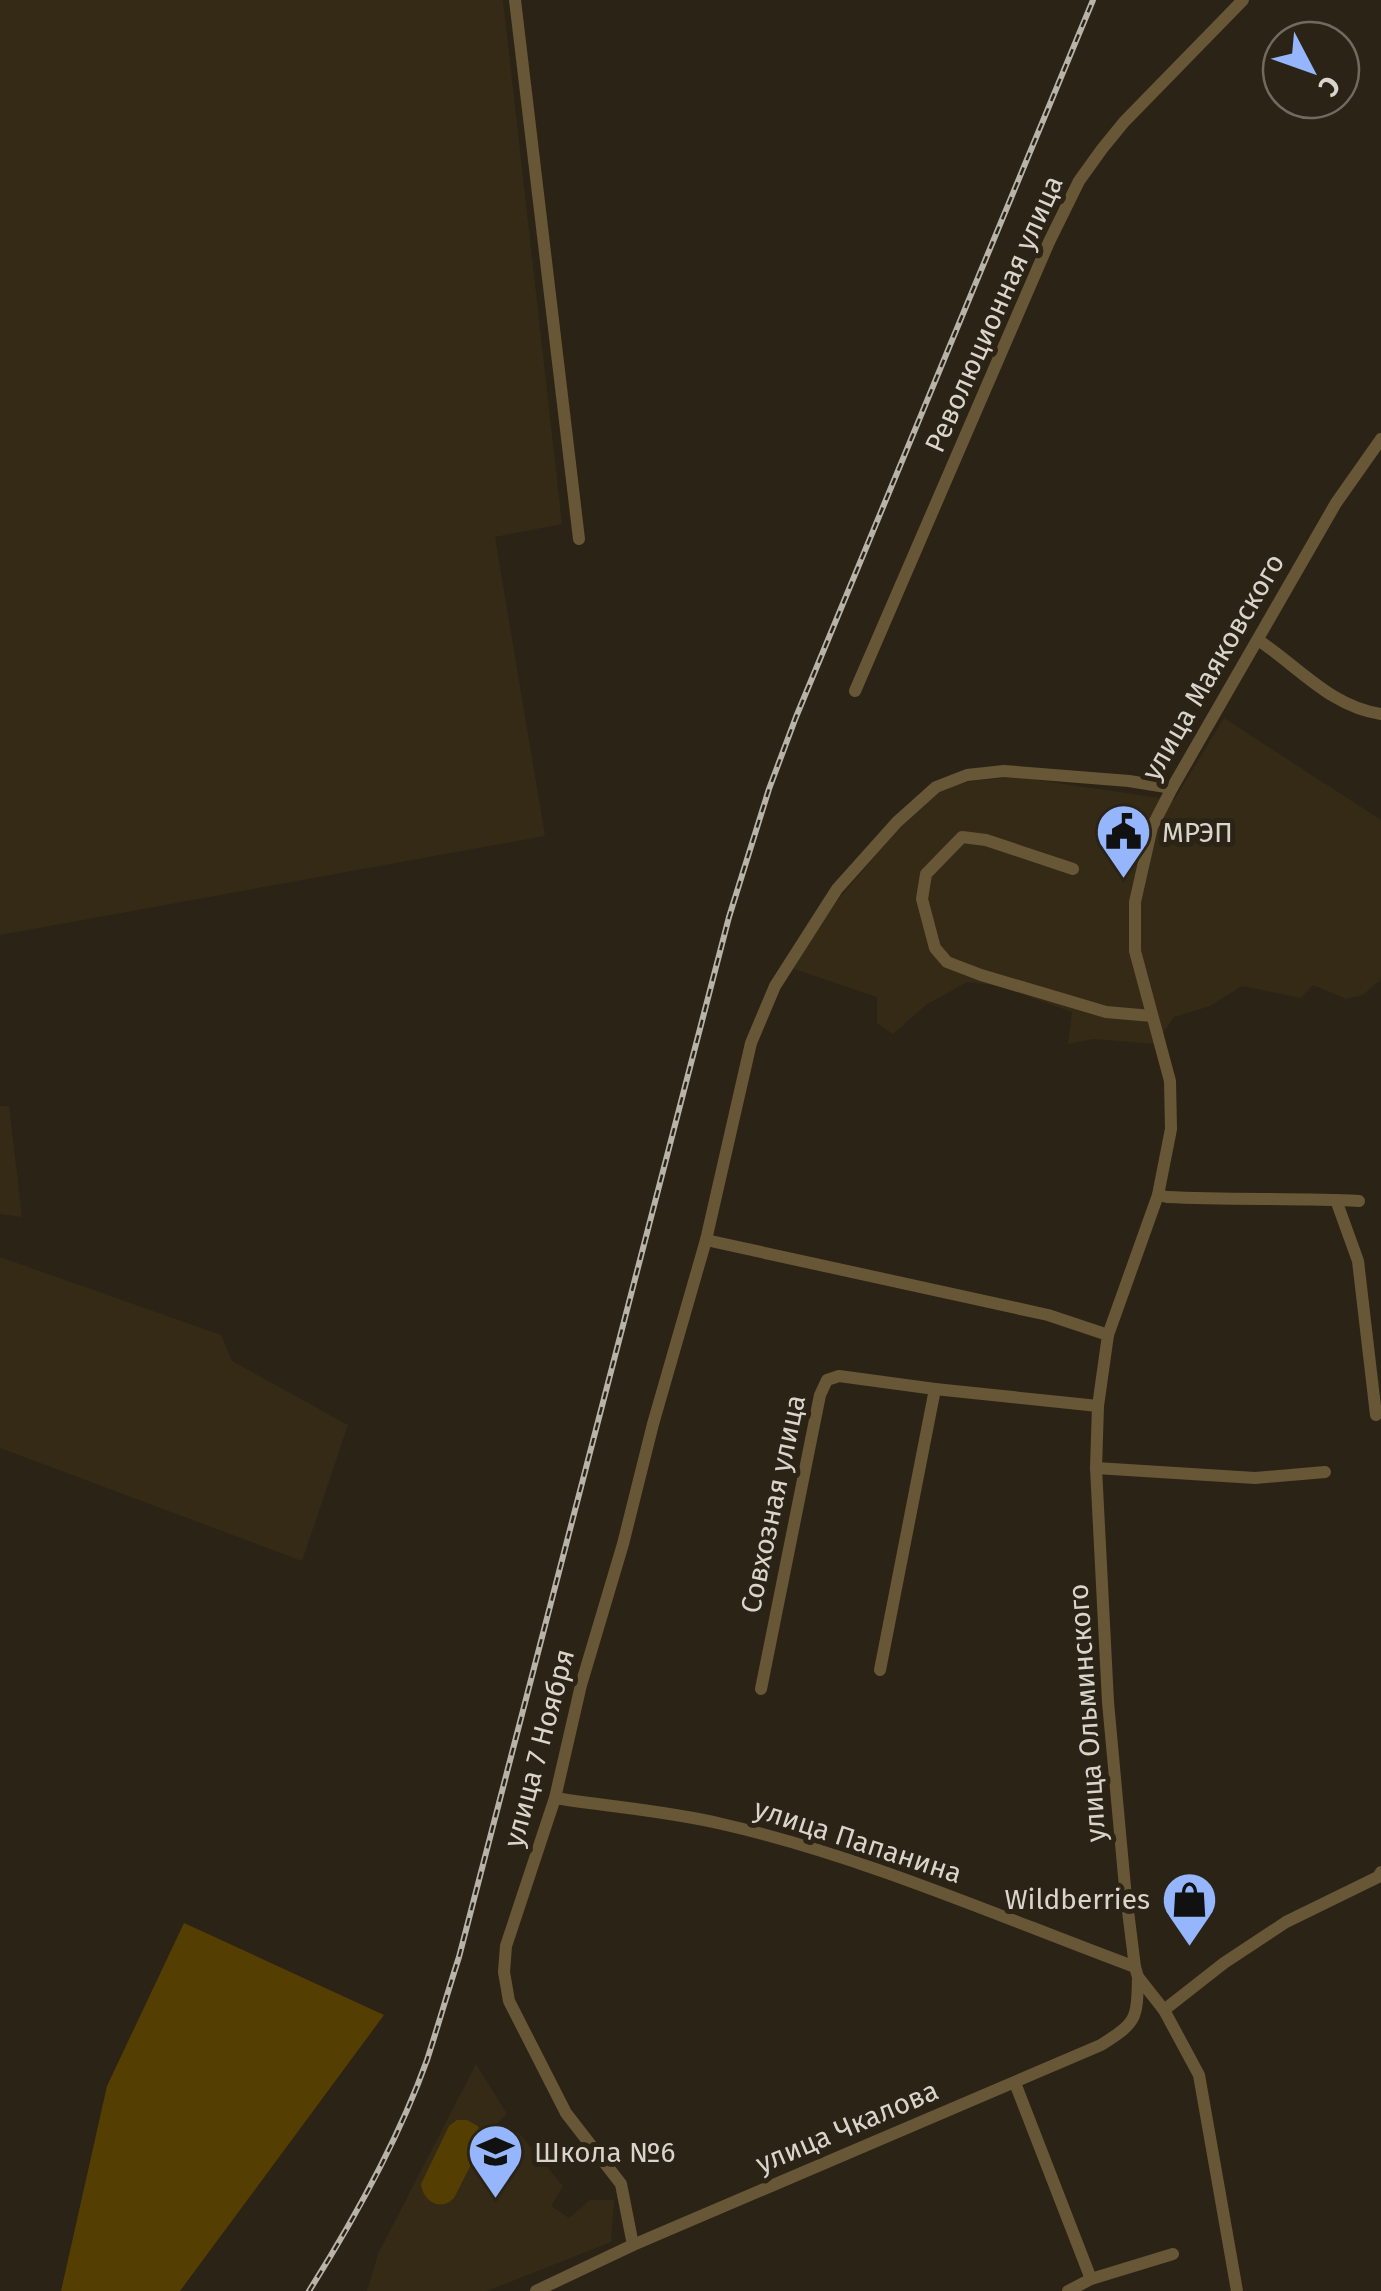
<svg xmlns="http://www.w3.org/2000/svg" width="1381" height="2291" font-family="'Fira Sans',sans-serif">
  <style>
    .built { fill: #342a16 }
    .green { fill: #553e01 }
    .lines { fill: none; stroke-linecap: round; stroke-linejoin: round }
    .minor { stroke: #675736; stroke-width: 12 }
    .rail-casing { stroke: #b7b3a9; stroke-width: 6 }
    .rail { stroke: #2b2416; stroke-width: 2.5; stroke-dasharray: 8; stroke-linecap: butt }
    .labels { text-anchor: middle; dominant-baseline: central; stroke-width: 10; stroke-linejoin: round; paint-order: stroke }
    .street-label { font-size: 28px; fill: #d9d5cc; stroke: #2b2416 }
    .poi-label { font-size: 28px; fill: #d9d5cc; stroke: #2b2416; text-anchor: start }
  </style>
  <rect width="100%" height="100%" fill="#2b2416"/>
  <g class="built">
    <path d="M0 0H503L562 524 495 537 545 836 0 935Z"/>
    <path d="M1224 718 1381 820V979L1363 995 1346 999 1313 985 1301 998 1242 986 1210 1006 1174 1017 1155 1044 1093 1039 1068 1044 1072 1012 995 985 967 982 926 1005 893 1034 877 1023V997L794 969 793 965 837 901 909 816 944 788 972 781 1016 777 1174 800Z"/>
    <path d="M0 1106H9L22 1217 0 1214Z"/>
    <path d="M0 1257 221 1335 232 1361 348 1425 302 1561 0 1448Z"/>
    <path d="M476 2064 507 2114 487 2133 503 2146 518 2132 563 2186 551 2206 569 2218 590 2200H614L611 2242 487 2291H367L378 2254Z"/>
  </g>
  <g class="green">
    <path d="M184 1923 384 2015 180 2291H61L107 2086Z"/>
    <path d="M457 2120H467L478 2126 483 2141 454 2198C441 2212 423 2202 421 2184L449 2126Z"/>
  </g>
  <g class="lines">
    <g class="minor">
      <path d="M515 0 579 539"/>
      <path d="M1258 640C1299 667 1331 707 1381 714"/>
      <path d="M855 691 1049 242 1079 181 1102 149 1124 122 1243 0"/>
      <path d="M1073 869 986 840 962 837 926 874 922 899 935 948 947 962 981 975 1106 1012 1152 1016"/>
      <path d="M1158 1195 1167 1197C1231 1200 1295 1198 1359 1201"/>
      <path d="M1336 1200 1358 1261 1376 1415"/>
      <path d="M706 1240 1048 1315 1108 1335"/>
      <path d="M1096 1468 1255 1478 1325 1472"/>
      <path d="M880 1670 935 1389"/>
      <path d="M761 1689 820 1395 827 1380 839 1376 935 1389 1098 1406"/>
      <path d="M555 1798C611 1807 668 1811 722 1824 863 1856 1000 1917 1135 1967"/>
      <path d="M1164 2010 1224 1963 1286 1922 1378 1877 1381 1872"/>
      <path d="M1015 2083 1091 2279"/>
      <path d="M633 2245 621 2184 566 2113 509 2001 504 1972 506 1946 555 1798 581 1685 623 1544 653 1424 706 1240 751 1043 775 986 837 889 897 822 936 787 967 775 1004 771 1129 781 1172 788"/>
      <path d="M536 2291 633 2245 1101 2045C1137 2022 1137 2020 1138 1977"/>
      <path d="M1068 2291 1091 2279 1173 2254"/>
      <path d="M1237 2291 1199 2075 1164 2010 1138 1977 1135 1967 1125 1887 1108 1702 1096 1468 1098 1406 1108 1335 1158 1195 1171 1129 1170 1081 1135 951V902L1152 827 1172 788 1336 503 1381 439"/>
    </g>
    <defs>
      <path id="rail" d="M309 2291C355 2218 398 2141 427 2060 438 2026 448 1991 459 1957L729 917 769 789 796 717 1093 0"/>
    </defs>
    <use href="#rail" class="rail-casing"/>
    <use href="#rail" class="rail"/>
  </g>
  <defs>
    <symbol id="civic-pin" viewBox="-11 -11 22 30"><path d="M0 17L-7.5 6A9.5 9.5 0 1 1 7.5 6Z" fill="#95b6fd" stroke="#2b2416"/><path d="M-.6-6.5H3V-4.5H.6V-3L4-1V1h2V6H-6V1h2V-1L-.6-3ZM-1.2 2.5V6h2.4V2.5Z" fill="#111"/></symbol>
    <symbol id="shop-pin" viewBox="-11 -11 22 30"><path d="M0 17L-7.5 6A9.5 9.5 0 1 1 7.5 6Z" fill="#95b6fd" stroke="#2b2416"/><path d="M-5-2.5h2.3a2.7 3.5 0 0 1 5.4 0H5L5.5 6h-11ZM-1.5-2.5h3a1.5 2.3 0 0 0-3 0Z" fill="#111"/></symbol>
    <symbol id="school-pin" viewBox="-11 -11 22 30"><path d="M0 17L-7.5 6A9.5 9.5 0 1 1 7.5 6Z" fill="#95b6fd" stroke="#2b2416"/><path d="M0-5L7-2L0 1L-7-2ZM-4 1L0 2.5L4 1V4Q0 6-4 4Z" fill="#111"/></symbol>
  </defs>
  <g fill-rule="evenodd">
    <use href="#civic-pin" x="1092" y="800" width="63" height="86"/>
    <use href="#shop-pin" x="1158" y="1868" width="63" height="86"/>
    <use href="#school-pin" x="464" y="2120" width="63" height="86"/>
  </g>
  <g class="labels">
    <g class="street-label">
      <text transform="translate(994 314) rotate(-66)">Революционная улица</text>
      <text transform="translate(1213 667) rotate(-60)">улица Маяковского</text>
      <text transform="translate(773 1504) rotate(-78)">Совхозная улица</text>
      <text transform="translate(1087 1713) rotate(-94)">улица Ольминского</text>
      <text transform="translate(539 1748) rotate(-75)">улица 7 Ноября</text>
      <text transform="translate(858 1841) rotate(18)">улица Папанина</text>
      <text transform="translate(847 2127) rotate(-23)">улица Чкалова</text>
    </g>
    <g class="poi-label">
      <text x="1162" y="832">МРЭП</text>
      <text x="1150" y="1899" text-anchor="end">Wildberries</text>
      <text x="534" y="2152">Школа №6</text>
    </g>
  </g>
  <g transform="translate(1311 70) rotate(131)"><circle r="48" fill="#2b2416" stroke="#716b5f" stroke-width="2.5"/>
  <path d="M0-8L18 38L0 25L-18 38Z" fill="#95b6fd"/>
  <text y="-15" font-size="28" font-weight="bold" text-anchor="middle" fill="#d9d5cc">С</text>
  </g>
</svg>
